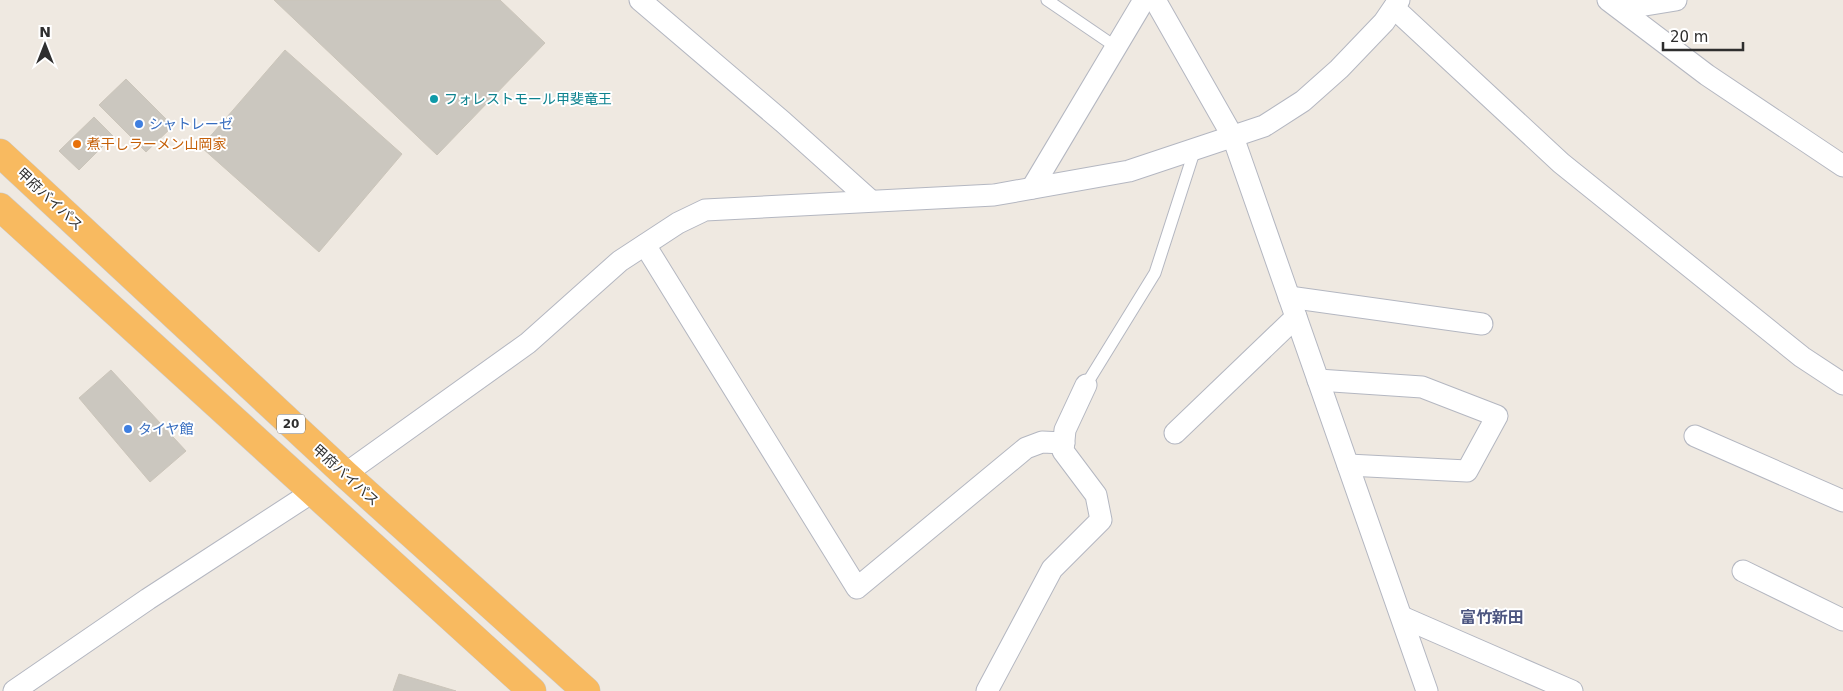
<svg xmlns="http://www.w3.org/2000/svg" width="1843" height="691" font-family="'DejaVu Sans','Noto Sans JP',sans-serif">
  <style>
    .building { fill: #cbc7bf; stroke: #cbc5ba }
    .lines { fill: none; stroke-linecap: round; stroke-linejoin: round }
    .service-casing { stroke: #b4b7c1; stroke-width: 13 }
    .minor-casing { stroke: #b4b7c1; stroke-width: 23 }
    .trunk-casing { stroke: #c9c9c9; stroke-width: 29 }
    .service { stroke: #fff; stroke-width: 11 }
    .minor { stroke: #fff; stroke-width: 21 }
    .trunk { stroke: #f8ba60; stroke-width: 28 }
    .culture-dot { fill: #0f9aa8; stroke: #fff; stroke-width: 2 }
    .shop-dot { fill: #3f7fe0; stroke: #fff; stroke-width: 2 }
    .food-dot { fill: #e8710a; stroke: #fff; stroke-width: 2 }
    .labels { text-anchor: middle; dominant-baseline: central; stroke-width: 4; stroke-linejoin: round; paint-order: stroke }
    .shield { fill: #fff; stroke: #6d6d6d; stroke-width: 1 }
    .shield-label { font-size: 12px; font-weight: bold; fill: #2e2e2e }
    .culture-label { font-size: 14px; fill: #0d838f; stroke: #fff; text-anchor: start }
    .shop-label { font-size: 14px; fill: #366cbe; stroke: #fff; text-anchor: start }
    .food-label { font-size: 14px; fill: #c56008; stroke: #fff; text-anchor: start }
    .street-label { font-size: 14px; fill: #2e2e2e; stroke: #fff }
    .quarter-label { font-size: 16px; font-weight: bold; fill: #4d5680; stroke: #fff }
  </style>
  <rect width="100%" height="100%" fill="#efe9e1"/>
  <g class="building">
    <path d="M274 0H500L545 43 437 155Z"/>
    <path d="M285 50 402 154 319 252 201 147Z"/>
    <path d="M126 79 173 126 146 152 99 105Z"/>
    <path d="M94 117 113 136 79 170 59 151Z"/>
    <path d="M111 370 186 451 150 482 79 398Z"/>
    <path d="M399 674 456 691H393Z"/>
  </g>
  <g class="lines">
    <defs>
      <g id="service">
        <path d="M1047 0 1116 47"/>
        <path d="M1086 385 1155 273 1195 149"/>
      </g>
      <g id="minor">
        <path d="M640 0 783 122 870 200"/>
        <path d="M1155 0 1233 137 1427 691"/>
        <path d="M1608 0 1707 75 1843 166"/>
        <path d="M1394 8 1561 163 1802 357 1843 384"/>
        <path d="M1621 9 1676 0"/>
        <path d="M1032 188 1144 0"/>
        <path d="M645 245 857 588 1026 448 1042 442 1064 443"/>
        <path d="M1289 297 1482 324"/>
        <path d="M1318 380 1422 387 1497 416 1467 471 1348 465"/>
        <path d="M1175 433 1296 317"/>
        <path d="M1695 436 1843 501"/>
        <path d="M345 474 528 343 620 261 678 223 705 210 994 195 1129 171 1264 126 1303 101 1339 69 1384 22 1399 0"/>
        <path d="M1743 571 1843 620"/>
        <path d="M1402 617 1572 691"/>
        <path d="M14 691 148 599 314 491"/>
        <path d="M987 691 1052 569 1101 520 1096 495 1063 451 1065 430 1086 385"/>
      </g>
      <g id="trunk">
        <path d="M0 153 345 474 586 691"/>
        <path d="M0 207 532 691"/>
      </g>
    </defs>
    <use href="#service" class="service-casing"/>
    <use href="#minor" class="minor-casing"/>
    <use href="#trunk" class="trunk-casing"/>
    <use href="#service" class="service"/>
    <use href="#minor" class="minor"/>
    <use href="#trunk" class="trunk"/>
  </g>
  <circle class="culture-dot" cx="434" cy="99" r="5"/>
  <g class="shop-dot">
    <circle cx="139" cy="124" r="5"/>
    <circle cx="128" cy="429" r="5"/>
  </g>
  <circle class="food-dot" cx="77" cy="144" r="5"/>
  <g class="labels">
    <rect class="shield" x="277" y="414.5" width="28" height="19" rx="4"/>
    <g class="shield-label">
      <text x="291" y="424">20</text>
    </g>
    <g class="culture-label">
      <text x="444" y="99">フォレストモール甲斐竜王</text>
    </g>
    <g class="shop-label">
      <text x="149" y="124">シャトレーゼ</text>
      <text x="138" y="429">タイヤ館</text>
    </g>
    <g class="food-label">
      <text x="87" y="144">煮干しラーメン山岡家</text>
    </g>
    <g class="street-label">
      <text transform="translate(50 199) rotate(43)">甲府バイパス</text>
      <text transform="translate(346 475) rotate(42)">甲府バイパス</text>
    </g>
    <g class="quarter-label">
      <text x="1492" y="617">富竹新田</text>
    </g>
  </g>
  <g transform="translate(45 45)" stroke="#ffffff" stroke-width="4" paint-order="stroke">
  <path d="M0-4L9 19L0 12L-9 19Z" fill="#2e2e2e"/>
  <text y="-8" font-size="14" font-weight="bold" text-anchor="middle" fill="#2e2e2e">N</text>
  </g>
  <path d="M1663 42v8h80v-8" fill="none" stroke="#2e2e2e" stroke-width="2.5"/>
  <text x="1670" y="42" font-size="15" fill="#2e2e2e" stroke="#ffffff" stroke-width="4" paint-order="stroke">20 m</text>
</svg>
